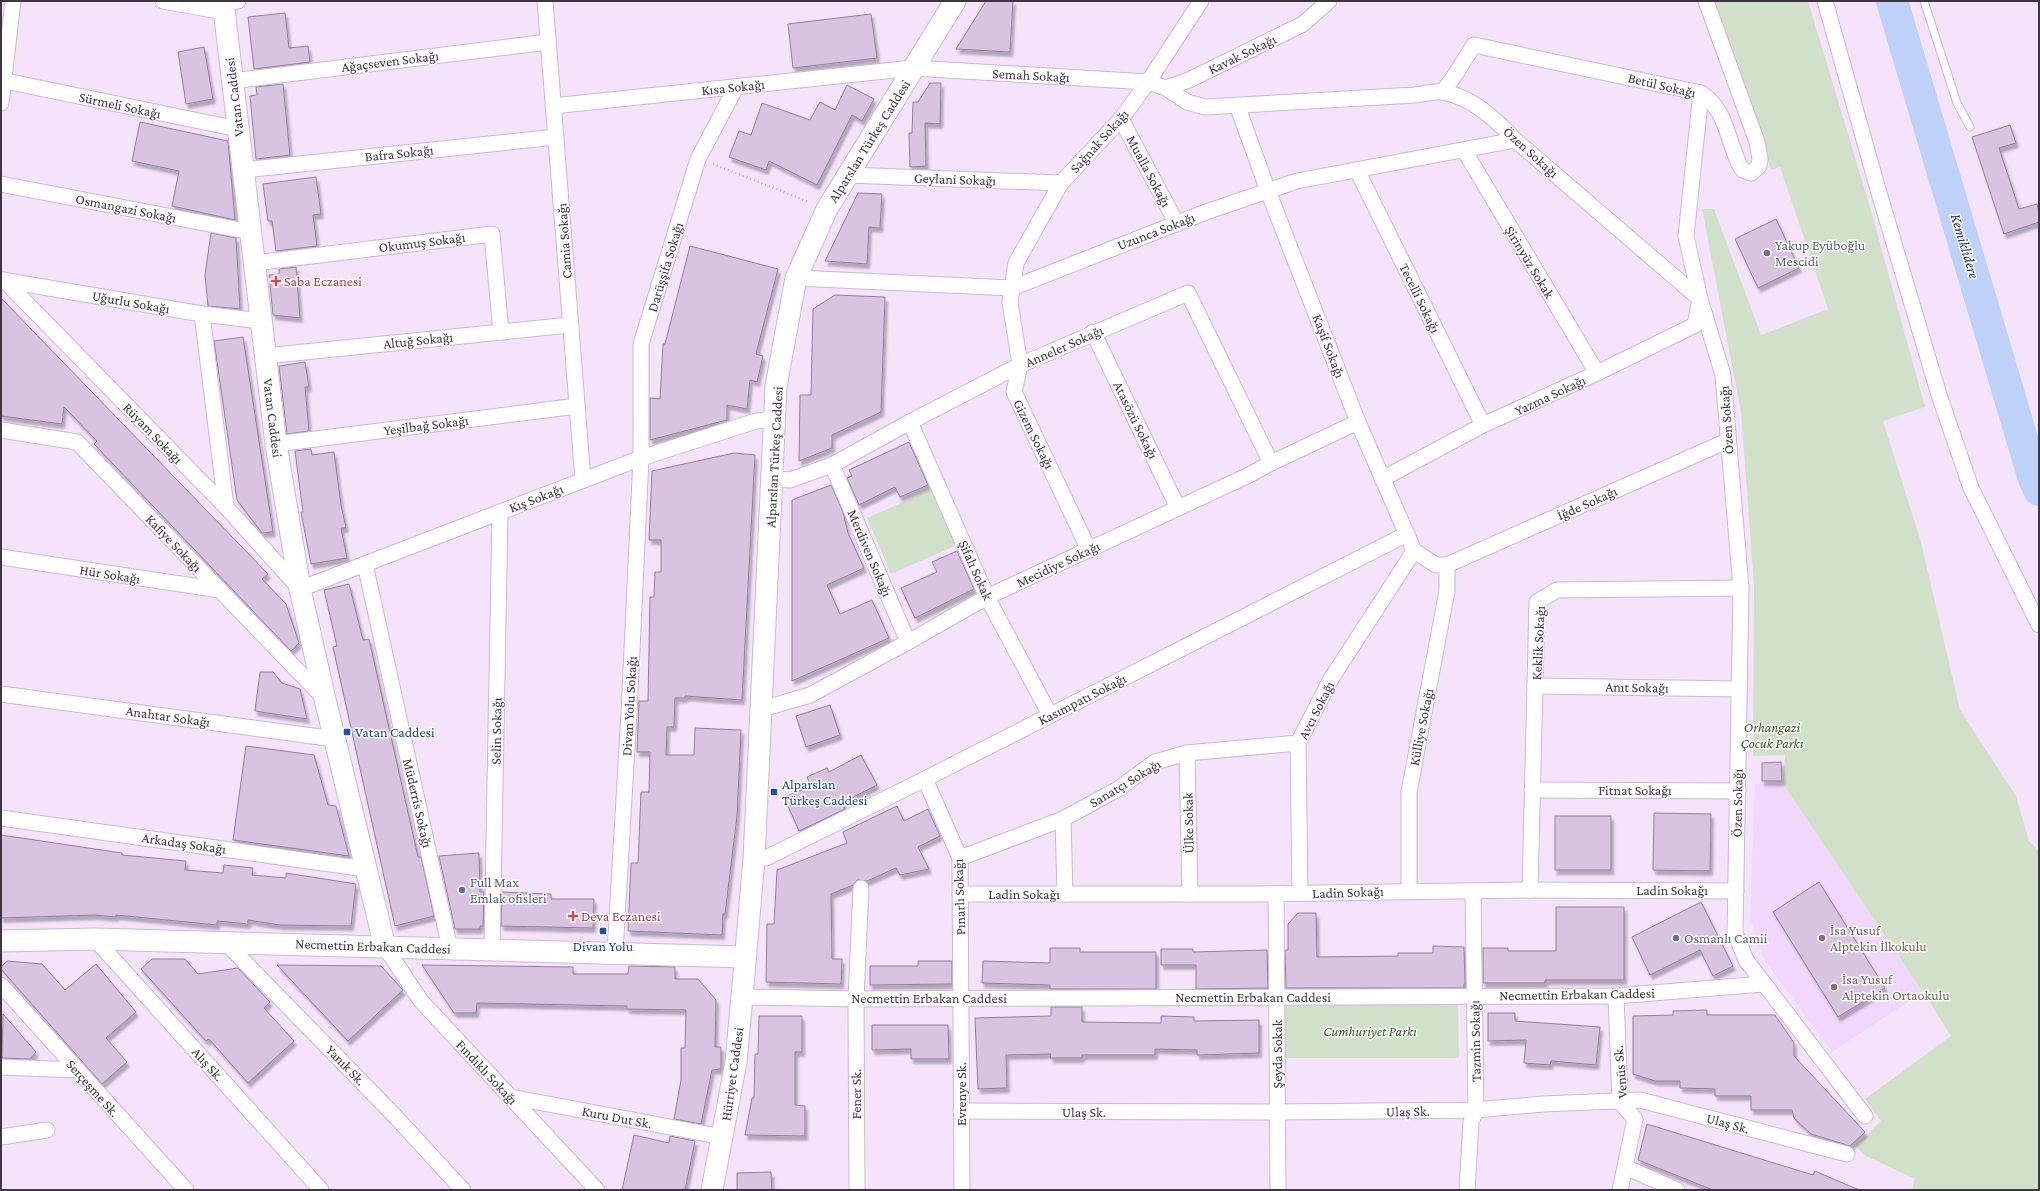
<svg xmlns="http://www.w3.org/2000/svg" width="2040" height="1191" font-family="'Crimson Pro',serif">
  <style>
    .built { fill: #f1d7fc }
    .green { fill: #d1e1c9 }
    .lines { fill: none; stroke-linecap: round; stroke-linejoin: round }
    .river { stroke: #bed1f8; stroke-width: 32 }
    .building { fill: #d8c3e1; stroke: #937f9c; filter: url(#shadow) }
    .lane-casing { stroke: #cdb7d6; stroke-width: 9 }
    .street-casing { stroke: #cdb7d6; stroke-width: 17 }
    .secondary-casing { stroke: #cdb7d6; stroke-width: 23 }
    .path { stroke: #bbacc1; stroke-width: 2.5; stroke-dasharray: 1 3; stroke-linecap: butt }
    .lane { stroke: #fff; stroke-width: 7 }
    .street { stroke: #fff; stroke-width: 15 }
    .secondary { stroke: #fff; stroke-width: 21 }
    .worship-dot { fill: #6b7280; stroke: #fff; stroke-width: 1.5 }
    .health-dot { fill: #e0444e; stroke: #fff; stroke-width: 1.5 }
    .transit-dot { fill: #1a4fb4; stroke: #fff; stroke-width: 1.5 }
    .service-dot { fill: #5c6f8a; stroke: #fff; stroke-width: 1.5 }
    .education-dot { fill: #8d6e63; stroke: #fff; stroke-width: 1.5 }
    .labels { text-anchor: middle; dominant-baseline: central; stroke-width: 3; stroke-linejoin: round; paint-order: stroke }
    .street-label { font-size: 14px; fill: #3e3541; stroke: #fff }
    .worship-label { font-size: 14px; fill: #5b616d; stroke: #fff; text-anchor: start }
    .health-label { font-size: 14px; fill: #be3a42; stroke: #fff; text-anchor: start }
    .park-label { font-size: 14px; font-style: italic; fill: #365622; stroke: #fff }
    .transit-label { font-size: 14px; fill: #164399; stroke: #fff; text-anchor: start }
    .service-label { font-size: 14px; fill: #4e5e75; stroke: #fff; text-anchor: start }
    .education-label { font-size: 14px; fill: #785e54; stroke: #fff; text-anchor: start }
    .water-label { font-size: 15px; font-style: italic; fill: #1f3363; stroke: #fff }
  </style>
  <defs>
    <filter id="shadow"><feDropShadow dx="2.5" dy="4.5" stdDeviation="1" flood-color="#0004"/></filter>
  </defs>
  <rect width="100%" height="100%" fill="#f5e3fc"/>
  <path class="built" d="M1755 784H1783L1923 992 1832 1052 1763 958 1750 917Z"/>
  <g class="green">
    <path d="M1712 1H1808L1870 207 1925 407 1883 421 1921 542 1960 710 2016 796 2029 841 2039 851V1190H1912L1915 1179 1866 1156 1855 1146 1881 1121 1865 1099 1951 1036 1923 992 1783 784 1785 755 1753 756 1754 584 1741 412 1702 209H1714L1761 335 1828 309 1780 167 1771 170Z"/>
    <path d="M933 489 957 545 891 574 867 518Z"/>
    <path d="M1458 1004 1459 1058H1282V1005Z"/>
  </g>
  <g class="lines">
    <path class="river" d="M1892 1 2034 479 2039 490"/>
  </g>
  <g class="building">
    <path d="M986 1H1013L1010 52 956 49Z"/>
    <path d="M285 13 289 48 308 46 310 62 254 69 248 17Z"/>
    <path d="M871 14 877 58 793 68 788 24Z"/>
    <path d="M204 47 213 99 186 104 178 52Z"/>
    <path d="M930 83H941L940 124 925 123 926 166 910 167 909 133H912L913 102H918Z"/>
    <path d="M283 84 290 155 256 159 250 96 257 95 256 87Z"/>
    <path d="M847 85 874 99 862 121 852 115 817 185 769 161 766 170 729 157 739 131 751 135 762 103 810 120 820 102 835 110Z"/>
    <path d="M140 122 228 141 235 220 172 206 179 171 132 161Z"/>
    <path d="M2010 125 2016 143 1999 148 2019 209 2037 204 2039 211V222L2004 234 1972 137Z"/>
    <path d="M316 177 321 214 313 215 317 246 276 251 272 221H268L263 184Z"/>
    <path d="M858 193 882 194 880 228 869 227 867 264 825 261Z"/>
    <path d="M1776 219 1799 268 1758 288 1735 239Z"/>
    <path d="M211 233 236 238 240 309 208 306 205 275Z"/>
    <path d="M690 246 778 269 756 354 763 356 757 382 750 380 747 409 727 405V420L650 440V398L660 399 663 344H665Z"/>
    <path d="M296 267 300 318 273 315 269 275 279 274V269Z"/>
    <path d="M835 295 885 297 881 412 832 435V448L799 461 800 395H811L813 309Z"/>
    <path d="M1 298 268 574 262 579 286 604 299 643 291 651 94 444 97 441 64 407 62 424 1 416Z"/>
    <path d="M243 337 273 532 262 533 237 500 214 341Z"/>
    <path d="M305 362 309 387H305L309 431 287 434 279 366Z"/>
    <path d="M909 442 928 485 900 497 895 487 859 505 847 478 852 476 849 470Z"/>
    <path d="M311 449 312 455 334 452 341 505 346 528H341L347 558 311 564 301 512H303L295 451Z"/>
    <path d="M734 453 755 455 742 700 685 696V698H675L674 727H667L666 755H694L695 728 741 730 737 816 725 914H723L722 935 628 931 631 863H638L641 792H649L650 752H637L639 701H648L650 597H654L655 572H661V540H649L652 471Z"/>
    <path d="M831 485 843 512 848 533 864 568 827 585 840 614 872 600 889 638 792 681V500Z"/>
    <path d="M957 551 974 589 915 618 901 588 937 572 932 562Z"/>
    <path d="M349 584 363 640 369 639 418 857H421L434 916 395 926 333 647 337 646 324 590Z"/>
    <path d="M260 672H273L282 683 300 689 307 719 255 711Z"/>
    <path d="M830 705 840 735 806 747 796 716Z"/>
    <path d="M246 746 314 755 328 805 336 806 349 856 233 840Z"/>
    <path d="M861 755 877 785 842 803 845 809 799 831 784 797 811 786 807 777 827 768 829 772Z"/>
    <path d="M1781 762 1782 781H1762V763Z"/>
    <path d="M897 806 904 821 928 809 940 836 918 847 929 869 900 875 896 868 867 881 857 880 853 885 831 894 832 959H842L841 984 766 982 767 924H774L777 870 847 843 843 832Z"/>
    <path d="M1654 813 1711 814 1710 871 1653 870Z"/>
    <rect x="1555" y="816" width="56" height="54"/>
    <path d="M1 835 122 853V855L186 861 185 870 223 873 224 865 253 868 252 875 286 878V873L356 884 351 926 280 925 248 920V924L217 921V925L116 915V917L95 915 1 918Z"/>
    <path d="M479 853 480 892H484L483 926H480V929H455L439 856Z"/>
    <path d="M1819 882 1885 988 1838 1017 1773 912Z"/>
    <path d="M502 892 551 894V899H594L593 928 501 926Z"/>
    <path d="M1701 902 1733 966 1713 976 1700 950 1650 975 1632 937Z"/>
    <path d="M1556 907H1624V980H1545V983H1483V948H1508V951H1556Z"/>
    <path d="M1298 913H1316L1317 957 1398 956V953H1433V946L1464 947 1465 984H1464V988H1286L1285 950H1288V924Z"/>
    <path d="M1050 948H1080V952H1156V989H1050V985L982 983 983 961 1050 963Z"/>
    <path d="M1161 949H1193V952L1267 950 1268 988 1196 989V965H1161Z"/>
    <path d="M152 959H185L198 974 238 968 270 1002 264 1008 294 1041 248 1083 209 1039 206 1041 141 969Z"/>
    <path d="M7 961 42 964 65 990 96 964 136 1012 106 1038 127 1062 102 1084 1 969V967Z"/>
    <path d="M918 961H952V984L870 985V966H918Z"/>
    <path d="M277 965 381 966 403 990 348 1041Z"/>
    <path d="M422 965 573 967V974H628L629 966 675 967V979H698L716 1000 715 1047H721V1069L712 1070 701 1124 674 1119 681 1080V1048H685L686 1010 627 1009V1006L477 1003 476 1013H454Z"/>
    <path d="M1051 1007H1082V1022L1161 1023V1016L1194 1017V1021L1259 1020V1053L1197 1055V1050L1155 1049V1055H1082V1058H1050L1051 1054 1006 1055 1007 1088 978 1089 975 1018 1051 1016Z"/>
    <path d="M1707 1010V1015H1775L1794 1043V1056L1865 1132 1850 1146 1811 1134 1794 1118 1792 1110H1751V1096H1715V1089L1680 1088V1081H1655L1633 1074V1016L1673 1015V1011Z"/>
    <path d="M1488 1013H1515V1021L1600 1027 1596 1065 1551 1061 1550 1065 1524 1063 1526 1040 1488 1041Z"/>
    <path d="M3 1014 36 1052 30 1059 2 1058Z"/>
    <path d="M759 1016H802V1052H795V1105L805 1106V1136L745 1135 752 1098H754L755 1054H758Z"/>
    <path d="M872 1025H948L949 1059H911V1049L872 1050Z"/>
    <path d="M1647 1124 1813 1175 1815 1171 1859 1190H1713L1638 1160Z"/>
    <path d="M634 1135 669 1143 670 1136 695 1141 685 1190H622Z"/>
    <path d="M771 1172 772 1190H737V1173Z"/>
  </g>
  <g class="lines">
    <defs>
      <path id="lane" d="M1924 1 1957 103 1970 127"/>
      <g id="street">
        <path d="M163 1 224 12"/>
        <path d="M545 1 583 480"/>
        <path d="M1825 1 1877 186 1939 395 1971 488 2039 625"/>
        <path d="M223 2 238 1"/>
        <path d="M1 80 238 129"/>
        <path d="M232 81 548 42"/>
        <path d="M1166 88 1187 102 1205 107 1415 95C1423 94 1435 91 1443 92 1472 97 1496 119 1515 140L1700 299 1723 375 1741 588 1735 933 1746 960 1865 1116"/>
        <path d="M1442 92C1455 78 1463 61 1474 45L1701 93C1727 110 1727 140 1740 166L1743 170 1751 173 1759 166 1760 159 1757 142 1706 1"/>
        <path d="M1 103 13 1"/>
        <path d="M1237 105 1268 191 1358 422 1414 551 1436 565H1447L1727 441"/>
        <path d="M553 106 913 68 1148 82 1166 88 1189 80 1303 24 1329 1"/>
        <path d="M1121 119 1177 224"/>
        <path d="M1464 150 1597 373"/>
        <path d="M243 170 556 137"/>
        <path d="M1357 170 1483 425"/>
        <path d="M848 175 1061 183"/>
        <path d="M1 184 251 232"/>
        <path d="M254 263 492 234 501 332"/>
        <path d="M796 278 1012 288 1206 212 1297 181 1515 140"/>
        <path d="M2 280 202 314 261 321"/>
        <path d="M4 280 226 507 300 589 641 458 756 421 776 419"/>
        <path d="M202 314 226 507"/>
        <path d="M1093 332 1178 508"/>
        <path d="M265 356 570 325"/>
        <path d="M910 422 987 597 1050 715"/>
        <path d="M1 430 77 442 325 699"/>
        <path d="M276 444 577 406"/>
        <path d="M832 465 908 642"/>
        <path d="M772 479 790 480 832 465 910 422 1020 365 1188 293 1271 463"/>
        <path d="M1382 479 1483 425 1597 373 1695 325 1700 299 1686 236 1701 93"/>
        <path d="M1089 550 1014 392 1020 365 1010 302 1016 263 1061 183 1121 119 1148 82 1201 1"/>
        <path d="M1 557 220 590"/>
        <path d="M365 564 450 949"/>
        <path d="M1535 686 1739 689"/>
        <path d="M1 694 335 739"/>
        <path d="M762 709 810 695 908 642 987 597 1249 475 1271 463 1358 422"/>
        <path d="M1187 753 1190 894"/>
        <path d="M925 779 960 858 962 1190"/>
        <path d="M1532 790 1738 791"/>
        <path d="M1 818 366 869"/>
        <path d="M1063 819 1065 894"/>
        <path d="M960 858 1063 819 1118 789 1155 762 1187 753 1298 743"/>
        <path d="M754 859 766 858 925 779 1407 534"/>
        <path d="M1409 890V792L1447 591V565"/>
        <path d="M1530 890 1537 602 1557 590 1741 588"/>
        <path d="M1300 893 1298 743 1331 679 1414 551"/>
        <path d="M960 894H1258L1530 890 1736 891"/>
        <path d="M1276 894 1278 1190"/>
        <path d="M95 939 321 1190"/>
        <path d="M226 943 393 1114 463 1190"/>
        <path d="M385 947 421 1001 597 1190"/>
        <path d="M492 950 500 512"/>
        <path d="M615 953 629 713 641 458V344L698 159 736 87"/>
        <path d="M1 985 186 1190"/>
        <path d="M1616 996 1620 1102 1635 1119 1620 1190"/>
        <path d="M742 997 856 999 1616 996 1763 984"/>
        <path d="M1 1067 78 1070"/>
        <path d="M511 1097 723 1137"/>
        <path d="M961 1111 1277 1112 1476 1110 1543 1104 1640 1100 1847 1154"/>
        <path d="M1 1137 47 1130"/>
        <path d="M1625 1167 1677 1190"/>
        <path d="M857 1190 856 999 861 888"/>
        <path d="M1467 1190 1471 1122 1476 1110 1473 891"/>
      </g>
      <g id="secondary">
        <path d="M223 1 276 444 300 589 325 699 385 947"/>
        <path d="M1 941 95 939 745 957"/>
        <path d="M712 1190 736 1062 742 997 754 859 776 386 796 278 827 209 955 1"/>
      </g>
    </defs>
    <use href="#lane" class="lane-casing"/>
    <use href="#street" class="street-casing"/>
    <use href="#secondary" class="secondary-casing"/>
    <path class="path" d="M713 164 809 202"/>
    <use href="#lane" class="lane"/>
    <use href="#street" class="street"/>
    <use href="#secondary" class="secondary"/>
  </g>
  <g class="worship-dot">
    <circle cx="1767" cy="253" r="4"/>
    <circle cx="1676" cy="938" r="4"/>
  </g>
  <g class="health-dot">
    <path d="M274 275h4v4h4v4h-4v4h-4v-4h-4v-4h4z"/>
    <path d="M571 910h4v4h4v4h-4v4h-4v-4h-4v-4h4z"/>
  </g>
  <g class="transit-dot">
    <rect x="343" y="728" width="8" height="8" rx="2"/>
    <rect x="770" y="788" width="8" height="8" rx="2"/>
    <rect x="599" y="927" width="8" height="8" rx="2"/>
  </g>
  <circle class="service-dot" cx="462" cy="890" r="4"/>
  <g class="education-dot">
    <circle cx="1822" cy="938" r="4"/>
    <circle cx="1834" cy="987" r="4"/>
  </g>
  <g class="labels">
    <g class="street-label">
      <text transform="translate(1242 54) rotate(-26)">Kavak Sokağı</text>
      <text transform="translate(390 61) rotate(-7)">Ağaçseven Sokağı</text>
      <text transform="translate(1031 75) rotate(3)">Semah Sokağı</text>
      <text transform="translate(1662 85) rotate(13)">Betül Sokağı</text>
      <text transform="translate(733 87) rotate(-6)">Kısa Sokağı</text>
      <text transform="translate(234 97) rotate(-97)">Vatan Caddesi</text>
      <text transform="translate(120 105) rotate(12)">Sürmeli Sokağı</text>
      <text transform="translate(869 141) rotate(-58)">Alparslan Türkeş Caddesi</text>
      <text transform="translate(1099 141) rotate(-48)">Sağnak Sokağı</text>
      <text transform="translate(1531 152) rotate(42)">Özen Sokağı</text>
      <text transform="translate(399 153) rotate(-6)">Bafra Sokağı</text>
      <text transform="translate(1149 171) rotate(62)">Mualla Sokağı</text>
      <text transform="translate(955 179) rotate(2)">Geylani Sokağı</text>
      <text transform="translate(126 208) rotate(11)">Osmangazi Sokağı</text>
      <text transform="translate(1156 231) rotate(-21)">Uzunca Sokağı</text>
      <text transform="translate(564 241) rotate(-94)">Camia Sokağı</text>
      <text transform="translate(422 242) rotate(-7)">Okumuş Sokağı</text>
      <text transform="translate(1530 262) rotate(59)">Şirinyüz Sokak</text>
      <text transform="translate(665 267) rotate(-73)">Darüşşifa Sokağı</text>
      <text transform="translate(1420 298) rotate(64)">Tecelli Sokağı</text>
      <text transform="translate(131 302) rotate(10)">Uğurlu Sokağı</text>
      <text transform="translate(418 340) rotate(-6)">Altuğ Sokağı</text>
      <text transform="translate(1064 346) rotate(-24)">Anneler Sokağı</text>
      <text transform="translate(1329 346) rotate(69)">Kaşif Sokağı</text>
      <text transform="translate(1550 395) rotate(-25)">Yazma Sokağı</text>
      <text transform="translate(273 418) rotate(83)">Vatan Caddesi</text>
      <text transform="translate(1136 420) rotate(64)">Atasözü Sokağı</text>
      <text transform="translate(1726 420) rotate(-94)">Özen Sokağı</text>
      <text transform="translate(426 425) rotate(-7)">Yeşilbağ Sokağı</text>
      <text transform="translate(153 433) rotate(46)">Rüyam Sokağı</text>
      <text transform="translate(1034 434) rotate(64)">Gizem Sokağı</text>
      <text transform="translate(774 457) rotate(-87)">Alparslan Türkeş Caddesi</text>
      <text transform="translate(536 498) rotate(-21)">Kış Sokağı</text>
      <text transform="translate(1587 503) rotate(-24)">İğde Sokağı</text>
      <text transform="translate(174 543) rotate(46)">Kafiye Sokağı</text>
      <text transform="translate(870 553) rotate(67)">Merdiven Sokağı</text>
      <text transform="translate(1058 564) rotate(-25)">Mecidiye Sokağı</text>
      <text transform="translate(976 570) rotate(66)">Şifalı Sokak</text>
      <text transform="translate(110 574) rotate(9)">Hür Sokağı</text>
      <text transform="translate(1538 643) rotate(-87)">Keklik Sokağı</text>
      <text transform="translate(1637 687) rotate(1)">Anıt Sokağı</text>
      <text transform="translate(1082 699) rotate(-27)">Kasımpatı Sokağı</text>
      <text transform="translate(629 706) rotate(-87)">Divan Yolu Sokağı</text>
      <text transform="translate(1316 710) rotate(-63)">Avcı Sokağı</text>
      <text transform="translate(168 716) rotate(8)">Anahtar Sokağı</text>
      <text transform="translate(1421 727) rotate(-79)">Külliye Sokağı</text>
      <text transform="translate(496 731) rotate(-89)">Selin Sokağı</text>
      <text transform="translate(1125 783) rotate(-31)">Sanatçı Sokağı</text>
      <text x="1635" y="790">Fitnat Sokağı</text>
      <text transform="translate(418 803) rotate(77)">Müderris Sokağı</text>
      <text transform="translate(1737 803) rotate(-89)">Özen Sokağı</text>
      <text transform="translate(1188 823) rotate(-91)">Ülke Sokak</text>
      <text transform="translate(184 843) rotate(8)">Arkadaş Sokağı</text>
      <text x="1672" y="890">Ladin Sokağı</text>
      <text transform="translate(1348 892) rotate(-2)">Ladin Sokağı</text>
      <text x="1024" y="894">Ladin Sokağı</text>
      <text transform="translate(959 897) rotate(-92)">Pınarlı Sokağı</text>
      <text transform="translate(373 946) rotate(2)">Necmettin Erbakan Caddesi</text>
      <text transform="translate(1577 994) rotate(-1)">Necmettin Erbakan Caddesi</text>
      <text x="1253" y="997">Necmettin Erbakan Caddesi</text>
      <text x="929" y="998">Necmettin Erbakan Caddesi</text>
      <text transform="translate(1475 1041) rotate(-91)">Tazmin Sokağı</text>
      <text transform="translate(1277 1054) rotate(-90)">Şeyda Sokak</text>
      <text transform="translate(208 1064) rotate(48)">Alış Sk.</text>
      <text transform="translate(346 1065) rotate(46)">Yanık Sk.</text>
      <text transform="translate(487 1072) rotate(47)">Fındıklı Sokağı</text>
      <text transform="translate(1620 1072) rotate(-95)">Venüs Sk.</text>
      <text transform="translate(732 1074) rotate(-82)">Hürriyet Caddesi</text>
      <text transform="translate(93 1088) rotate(48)">Serçeşme Sk.</text>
      <text transform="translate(856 1094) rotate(-90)">Fener Sk.</text>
      <text transform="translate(961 1094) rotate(-90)">Evrenye Sk.</text>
      <text transform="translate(1408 1111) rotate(-1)">Ulaş Sk.</text>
      <text x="1084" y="1112">Ulaş Sk.</text>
      <text transform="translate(617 1117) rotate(11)">Kuru Dut Sk.</text>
      <text transform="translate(1728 1123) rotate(15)">Ulaş Sk.</text>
    </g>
    <g class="worship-label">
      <text x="1775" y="245">Yakup Eyüboğlu<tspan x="1775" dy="16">Mescidi</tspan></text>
      <text x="1684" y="938">Osmanlı Camii</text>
    </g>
    <g class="health-label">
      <text x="284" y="281">Saba Eczanesi</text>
      <text x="581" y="916">Deva Eczanesi</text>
    </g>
    <g class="park-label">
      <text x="1772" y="727">Orhangazi<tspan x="1772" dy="16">Çocuk Parkı</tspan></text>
      <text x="1370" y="1031">Cumhuriyet Parkı</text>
    </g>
    <g class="transit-label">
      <text x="355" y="732">Vatan Caddesi</text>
      <text x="782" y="784">Alparslan<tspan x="782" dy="16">Türkeş Caddesi</tspan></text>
      <text x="603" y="946" text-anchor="middle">Divan Yolu</text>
    </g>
    <g class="service-label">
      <text x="470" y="882">Full Max<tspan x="470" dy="16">Emlak ofisleri</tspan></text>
    </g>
    <g class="education-label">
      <text x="1830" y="930">İsa Yusuf<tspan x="1830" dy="16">Alptekin İlkokulu</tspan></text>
      <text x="1842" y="979">İsa Yusuf<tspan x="1842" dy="16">Alptekin Ortaokulu</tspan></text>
    </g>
    <g class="water-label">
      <text transform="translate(1965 246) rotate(73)">Kemiklidere</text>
    </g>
  </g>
  <rect width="2040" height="1191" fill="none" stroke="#3e3541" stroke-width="4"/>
</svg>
